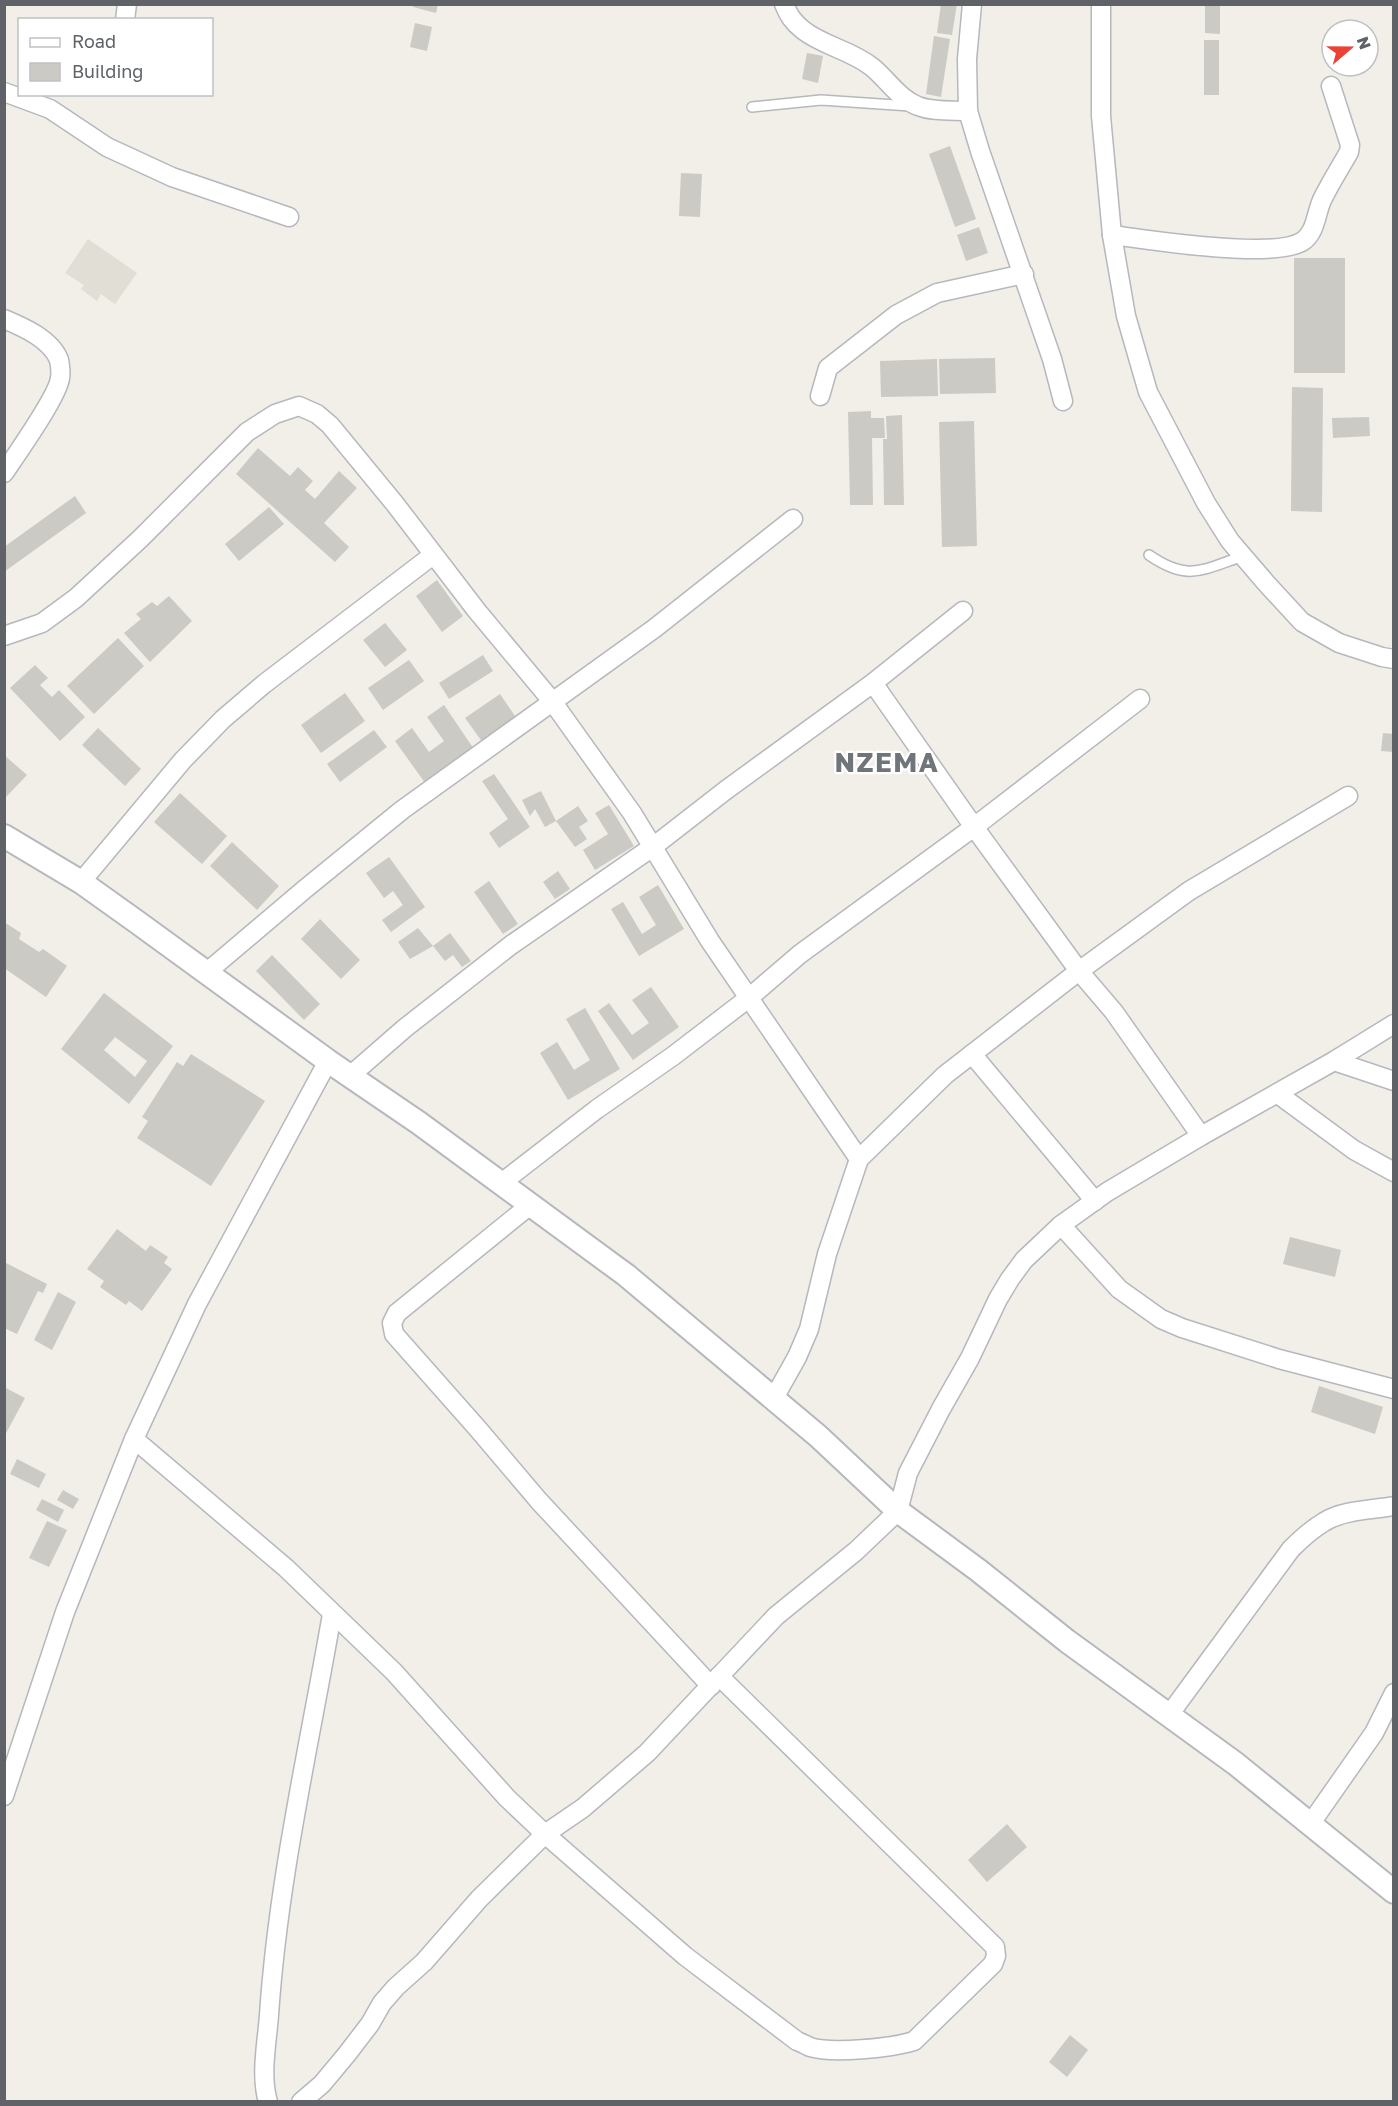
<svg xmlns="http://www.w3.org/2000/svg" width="1398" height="2106" font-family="'Golos Text',sans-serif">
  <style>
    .education { fill: #e1ded6 }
    .building { fill: #cccac5; fill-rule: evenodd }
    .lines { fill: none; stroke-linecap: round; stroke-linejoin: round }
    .service-casing { stroke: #b5b8bc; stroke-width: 12 }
    .minor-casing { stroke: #b5b8bc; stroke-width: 21 }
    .tertiary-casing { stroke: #b5b8bc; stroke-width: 26 }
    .service { stroke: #fff; stroke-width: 9 }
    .minor { stroke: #fff; stroke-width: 18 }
    .tertiary { stroke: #fff; stroke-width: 22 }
    .labels { text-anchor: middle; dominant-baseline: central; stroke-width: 4.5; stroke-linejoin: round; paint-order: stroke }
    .district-label { font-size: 27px; font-weight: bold; letter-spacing: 1.5px; fill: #70757a; stroke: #fff }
  </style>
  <rect width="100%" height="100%" fill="#f1efe8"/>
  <path class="education" d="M88 239 137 273 115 304 101 294 97 301 81 289 84 285 65 273Z"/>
  <g class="building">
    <path d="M414 4H438L436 13 413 7Z"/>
    <path d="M941 4H957L952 35 937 33Z"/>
    <path d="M1205 4H1220V34L1205 33Z"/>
    <path d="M415 23 432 27 427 51 410 47Z"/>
    <path d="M934 36 950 39 941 97 926 94Z"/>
    <rect x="1204" y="40" width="15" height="55"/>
    <path d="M807 53 823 56 818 83 802 79Z"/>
    <path d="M950 146 976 219 955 227 929 154Z"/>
    <path d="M681 173 702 174 700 217 679 216Z"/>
    <path d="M979 227 988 253 966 261 957 235Z"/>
    <rect x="1294" y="258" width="51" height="115"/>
    <path d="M995 358 996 393 940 394 939 359Z"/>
    <path d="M937 359 938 396 881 397 880 361Z"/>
    <path d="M1292 387 1323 388 1322 512 1291 511Z"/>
    <path d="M871 411V418H884L885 438H872L873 505H850L848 412Z"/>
    <path d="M902 415 904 505H884L883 439H887L886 416Z"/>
    <path d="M1369 417 1370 436 1333 438 1332 418Z"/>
    <path d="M974 421 977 546 942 547 939 422Z"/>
    <path d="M258 448 290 476 298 467 313 481 305 490 315 499 339 471 357 488 324 523 349 547 335 562 236 474Z"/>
    <path d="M75 496 86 513 4 572V547Z"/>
    <path d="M269 507 284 524 239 561 225 544Z"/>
    <path d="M437 580 463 616 442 632 416 596Z"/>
    <path d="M169 596 192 621 150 662 124 633 141 619 136 614 152 602 157 606Z"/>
    <path d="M385 623 407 650 385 667 363 640Z"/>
    <path d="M118 638 144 666 94 714 67 686Z"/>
    <path d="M483 655 493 671 449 699 439 683Z"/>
    <path d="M409 660 424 681 383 710 368 688Z"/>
    <path d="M35 665 48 678 40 685 52 697 59 690 85 717 60 741 10 688Z"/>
    <path d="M345 693 365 721 321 753 301 725Z"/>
    <path d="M500 694 517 719 483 743 465 718Z"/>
    <path d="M444 705 476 752 428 787 395 741 412 728 429 752 444 741 427 717Z"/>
    <path d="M98 728 141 769 125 786 82 745Z"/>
    <path d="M374 730 387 747 340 782 327 764Z"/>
    <path d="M1383 733 1394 734V752L1381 751Z"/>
    <path d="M4 755 27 775 4 799Z"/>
    <path d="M494 774 530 827 499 848 489 833 508 819 482 781Z"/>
    <path d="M541 791 556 821 545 827 535 809 530 816 522 800Z"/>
    <path d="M180 793 227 836 202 864 154 822Z"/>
    <path d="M609 805 634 846 595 870 583 850 608 834 595 813Z"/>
    <path d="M578 806 588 821 579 827 587 839 575 847 556 821Z"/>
    <path d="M232 842 279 886 257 910 210 866Z"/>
    <path d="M389 857 425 907 391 932 382 920 403 905 393 891 384 898 366 873Z"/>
    <path d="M558 871 570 889 555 899 543 882Z"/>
    <path d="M489 881 518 924 503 934 474 892Z"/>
    <path d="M658 885 684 929 639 956 611 909 623 902 642 934 656 925 639 897Z"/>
    <path d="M320 919 360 960 341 979 301 939Z"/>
    <path d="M4 922 21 933 19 939 39 952 43 949 67 966 46 997 4 968Z"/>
    <path d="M418 928 433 946 450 933 471 961 462 967 453 955 445 961 433 946 410 959 398 942Z"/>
    <path d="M272 955 320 1004 304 1020 256 971Z"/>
    <path d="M651 987 679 1027 633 1060 598 1011 609 1003 632 1035 649 1023 632 1000Z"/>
    <path d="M104 993 173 1046 129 1104 61 1049ZM115 1037 147 1061 135 1077 104 1050Z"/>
    <path d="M585 1008 620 1069 568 1100 540 1053 557 1042 574 1070 590 1060 566 1019Z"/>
    <path d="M191 1054 265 1101 211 1186 137 1138 148 1121 142 1117 177 1062 183 1066Z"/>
    <path d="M117 1229 146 1251 150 1245 168 1257 164 1263 172 1269 142 1311 129 1301 126 1305 100 1287 104 1281 87 1269Z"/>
    <path d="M1290 1237 1341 1250 1335 1277 1283 1264Z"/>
    <path d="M6 1263 47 1284 43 1293 38 1291 17 1334 4 1328Z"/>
    <path d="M58 1292 76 1302 52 1350 34 1340Z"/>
    <path d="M1319 1386 1383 1407 1375 1434 1311 1412Z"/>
    <path d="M4 1387 25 1398 4 1437Z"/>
    <path d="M17 1459 46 1474 39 1488 10 1474Z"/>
    <path d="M63 1490 79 1499 73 1509 57 1500Z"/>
    <path d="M42 1499 64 1510 58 1522 36 1510Z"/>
    <path d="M47 1521 67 1530 49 1567 29 1558Z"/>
    <path d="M1007 1824 1027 1847 987 1882 968 1860Z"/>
    <path d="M1070 2035 1088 2050 1067 2077 1049 2062Z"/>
  </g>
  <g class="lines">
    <defs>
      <g id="service">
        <path d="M752 107 821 100 910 106"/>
        <path d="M1149 555C1188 582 1202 570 1243 556"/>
      </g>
      <g id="minor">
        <path d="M784 4C789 16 793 22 803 30 823 46 851 50 872 67 887 79 899 99 918 106 933 112 952 110 968 111"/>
        <path d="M972 4 967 59 968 111 980 151 1052 359 1063 401"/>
        <path d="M1101 4V116L1112 235 1126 316 1148 392 1206 503 1230 541 1266 583 1302 622 1339 643 1382 657 1394 659"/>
        <path d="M125 20 127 4"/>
        <path d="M4 92 50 109 107 147 172 177 289 217"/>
        <path d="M1112 235C1149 240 1275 260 1303 241 1316 232 1316 213 1322 200 1330 183 1340 168 1349 152L1350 145 1331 86"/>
        <path d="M4 319C23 327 51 339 59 360 60 364 61 374 60 378 58 396 16 455 4 473"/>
        <path d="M820 396 828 368 896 315 937 293 1024 274"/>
        <path d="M4 636 42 623 76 598 140 539 247 432 275 414 299 406 317 414 330 425 395 504 477 611 552 701 632 813 710 941 859 1159"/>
        <path d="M873 683 974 827 1079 971 1114 1012 1201 1136"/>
        <path d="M81 882 183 760 223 719 264 684 433 555"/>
        <path d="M207 972 305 889 402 810 655 628 793 519"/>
        <path d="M972 1054 1095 1201"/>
        <path d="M1334 1061 1394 1081"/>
        <path d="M351 1075 405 1028 511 945 654 846 726 790 873 683 963 611"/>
        <path d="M1278 1094 1354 1150 1394 1172"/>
        <path d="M500 1184 597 1109 673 1056 750 997 800 954 974 827 1140 699"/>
        <path d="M529 1206 397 1313 392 1323 394 1334 478 1429 539 1501 711 1686"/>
        <path d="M1061 1225 1119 1289 1161 1319 1182 1328 1279 1359 1394 1389"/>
        <path d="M774 1398 797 1357 809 1329 827 1254 859 1159 945 1075 1079 971 1189 891 1348 796"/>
        <path d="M134 1439 286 1568 394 1672 507 1798 545 1834 685 1956 797 2041C802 2043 806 2045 810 2047 832 2054 892 2048 914 2041L993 1964 996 1956 995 1947 719 1676"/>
        <path d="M1169 1715 1291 1549C1301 1539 1312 1529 1324 1522 1343 1510 1372 1510 1394 1506"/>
        <path d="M4 1796 65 1612 134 1439 197 1304 328 1061"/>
        <path d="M1311 1823 1374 1733 1394 1693"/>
        <path d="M268 2102C260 2075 267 2043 269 2015 278 1880 309 1747 332 1614"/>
        <path d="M301 2102 322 2084 347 2054 370 2024 382 2003 396 1987 424 1962 479 1899 545 1834 583 1808 647 1753 776 1616 856 1551 898 1511 908 1473 941 1409 970 1358 998 1299 1010 1279 1024 1260 1061 1225 1107 1192 1201 1136 1334 1061 1394 1024"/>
      </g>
      <path id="tertiary" d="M4 836 81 882 137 922 328 1061 419 1123 626 1275 818 1436 898 1511 978 1570 1067 1641 1236 1764 1394 1892"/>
    </defs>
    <use href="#service" class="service-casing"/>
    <use href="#minor" class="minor-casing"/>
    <use href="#tertiary" class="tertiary-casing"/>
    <use href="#service" class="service"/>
    <use href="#minor" class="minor"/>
    <use href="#tertiary" class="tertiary"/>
  </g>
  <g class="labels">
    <g class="district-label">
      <text x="887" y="762">NZEMA</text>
    </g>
  </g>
  <rect width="1398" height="2106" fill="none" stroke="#5f6368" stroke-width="12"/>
  <rect x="18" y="18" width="195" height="78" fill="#ffffff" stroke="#bfc1c3" stroke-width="1.5"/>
  <rect x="30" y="38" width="30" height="9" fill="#ffffff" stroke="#bfc1c3" stroke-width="1.5"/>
  <text x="72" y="48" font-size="18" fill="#5f6368">Road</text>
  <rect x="30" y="63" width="30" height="18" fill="#cccac5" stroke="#bfc1c3" stroke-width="1.5"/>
  <text x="72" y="78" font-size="18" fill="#5f6368">Building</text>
  <g transform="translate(1350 48) rotate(70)"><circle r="28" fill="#ffffff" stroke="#bfc1c3" stroke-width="1.5"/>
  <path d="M0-4.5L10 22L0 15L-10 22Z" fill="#ea4335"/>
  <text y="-9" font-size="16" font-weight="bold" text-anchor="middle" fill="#5f6368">N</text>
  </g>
</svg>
